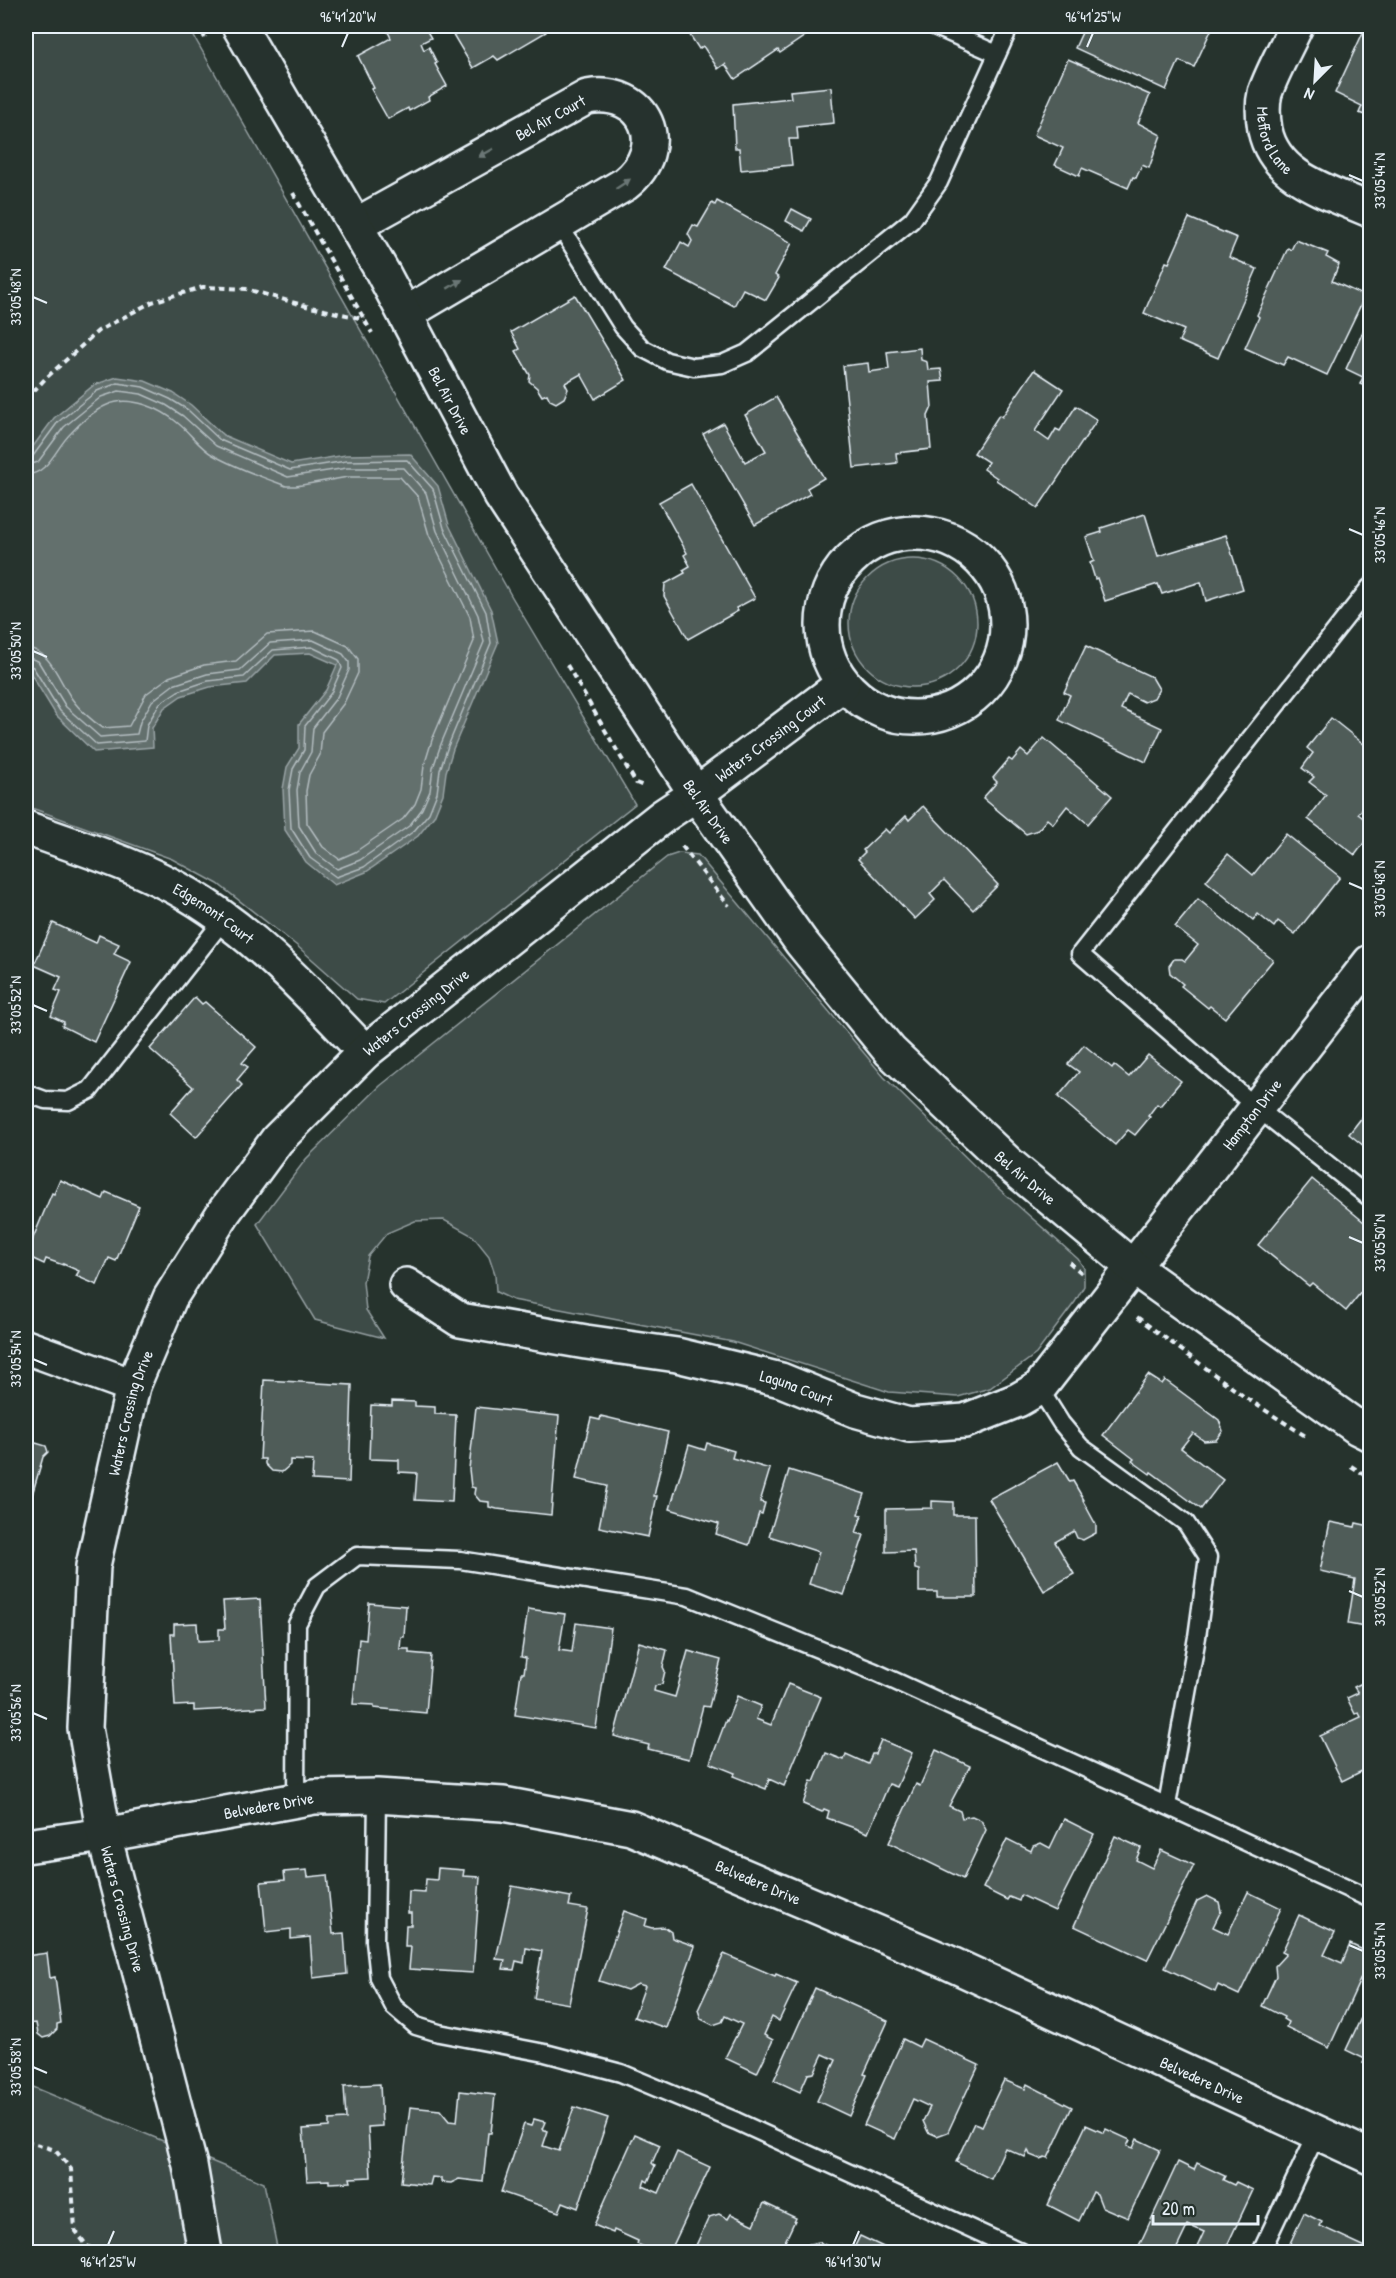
<svg xmlns="http://www.w3.org/2000/svg" width="1396" height="2278" font-family="'Patrick Hand',sans-serif">
  <style>
    .green { fill: #3e4b47; stroke: #939ea0; stroke-width: 1.5 }
    .water { fill: #636f6d; stroke: #98a3a5; stroke-width: 1.5 }
    .lines { fill: none; stroke-linecap: round; stroke-linejoin: round }
    .shore { stroke: #b3bdc0; stroke-width: 1.5 }
    .building { fill: #505c59; stroke: #e8f1f8; stroke-width: 1.5 }
    .service-casing { stroke: #e8f1f8; stroke-width: 21 }
    .minor-casing { stroke: #e8f1f8; stroke-width: 38 }
    .tertiary-casing { stroke: #e8f1f8; stroke-width: 38 }
    .path { stroke: #e8f1f8; stroke-width: 4; stroke-dasharray: 6 4.5; stroke-linecap: butt }
    .service { stroke: #26332d; stroke-width: 16 }
    .minor { stroke: #26332d; stroke-width: 33 }
    .tertiary { stroke: #26332d; stroke-width: 33 }
    .oneway { fill: #6a7674 }
    .ticks { fill: none; stroke: #e8f1f8; stroke-width: 2 }
    .labels { text-anchor: middle; dominant-baseline: central; stroke-width: 6; stroke-linejoin: round; paint-order: stroke }
    .street-label { font-size: 16px; fill: #e8f1f8; stroke: #26332d }
    .neatline { fill: none; stroke: #e8f1f8; stroke-width: 2 }
    .ticks-label { font-size: 15px; text-anchor: middle; fill: #e8f1f8 }
  </style>
  <rect width="100%" height="100%" fill="#26332d"/>
  <filter id="ink" filterUnits="userSpaceOnUse"><feTurbulence type="fractalNoise" baseFrequency=".0167" numOctaves="2"/><feDisplacementMap in="SourceGraphic" scale="12" xChannelSelector="R" yChannelSelector="G"/><feConvolveMatrix kernelMatrix="1 2 1 2 8 2 1 2 1" color-interpolation-filters="sRGB"/></filter>
  <g filter="url(#ink)">
    <g class="green">
      <path d="M26 26H188L512 597 635 804 384 1004 357 999 296 945 218 884 172 859 26 806Z"/>
      <circle cx="913" cy="623" r="64"/>
      <path d="M679 853 698 855 884 1077 988 1179 1078 1259 1084 1268V1286L1075 1302 1036 1354 990 1388 958 1397 889 1392 733 1342 513 1300 496 1292 495 1274 489 1256 473 1236 444 1220 415 1221 387 1233 368 1256 363 1282 366 1310 384 1338 315 1320 257 1224 306 1159 380 1086 667 857Z"/>
      <path d="M26 2084 264 2183 278 2252H26Z"/>
    </g>
    <path class="water" d="M117 377 145 381 173 393 191 405 223 435 291 464 346 455 410 454 438 486 449 525 491 610 498 643 453 749 446 772 443 794 434 816 418 836 366 872 334 885 306 862 285 830 283 789 287 767 299 748V724L326 690 337 665 310 653 275 655 247 683 210 687 181 696 164 708 152 728 153 747 94 752 56 715 26 666V456L54 418 94 385Z"/>
    <g class="lines">
      <g class="shore">
        <path d="M26 458 33 456 58 422 97 391 118 383 143 387 170 399 188 410 220 440 290 470 346 461 407 460 433 489 444 528 486 612 491 643 448 746 440 770 437 793 429 813 414 831 364 867 336 877 310 858 291 828 289 790 293 769 304 750 305 726 331 693 342 668 339 660 312 647 273 650 244 677 208 681 178 691 160 703 147 725 145 741 97 745 60 711 33 667 26 664"/>
        <path d="M26 466 38 462 64 427 101 397 119 391 141 394 166 405 183 416 216 446 288 477 347 468H404L426 493 437 531 478 615 484 642 441 744 433 768 430 791 422 809 409 826 360 860 337 869 316 853 299 826 297 790 300 772 311 752 313 728 337 697 349 670V662L343 654 313 640 270 643 240 670 207 674 173 685 152 701 140 722 137 734 100 737 66 707 38 661 26 657"/>
        <path d="M26 475C49 474 56 447 71 433 80 423 95 410 107 405 130 394 162 409 179 424 191 434 200 448 213 455 236 468 262 477 286 486H296L348 477H400L418 497 429 535 470 617 474 641 432 740 424 766 421 789 415 804 403 819 355 852 339 859 323 847 307 823 306 791 309 775 320 755 322 732 344 703 358 673V659L348 646 315 631 267 634 236 661 204 665 169 677 146 694 129 726 103 728C92 721 79 709 72 699 59 681 50 649 26 648"/>
      </g>
    </g>
    <g class="building">
      <path d="M385 26H424L431 38 421 43 424 50 429 47 437 63 435 64 447 86 428 97 429 100 409 111 408 108 388 119 371 89 374 88 358 56 391 38Z"/>
      <path d="M448 26H543L546 32 498 60 494 56 473 68Z"/>
      <path d="M684 26H803L808 34 780 53 778 50 735 79 725 64 718 69 703 46 699 49Z"/>
      <path d="M1085 26H1213L1194 67 1179 61 1166 90 1075 48Z"/>
      <path d="M1366 26H1370V117L1359 113 1362 106 1335 93Z"/>
      <path d="M1068 59 1150 95 1138 123 1161 135 1149 168 1142 165 1136 178 1133 177 1128 188 1082 168 1079 176 1055 165 1063 148 1034 135Z"/>
      <path d="M831 87 834 123 797 127 798 139H789L792 165 741 170 739 148H735L733 104 791 98 790 91Z"/>
      <path d="M717 201 792 243 775 275 779 278 766 300 743 289 734 306 666 270 681 242 689 247 692 241 688 234 693 225 698 227 712 203 715 205Z"/>
      <path d="M792 209 811 219 804 231 786 221Z"/>
      <path d="M1189 218 1237 238 1229 257 1257 269 1218 358 1179 341 1184 330 1144 313 1166 262 1169 263Z"/>
      <path d="M1296 240 1328 253 1326 257 1339 264 1332 281 1365 296 1327 375 1288 357 1283 365 1245 348 1259 317 1257 315 1288 248 1291 250Z"/>
      <path d="M575 295 626 380 595 399 581 374 565 383 568 389 564 398 556 403 550 400 547 394 542 396 537 388 529 381 530 375 516 351 520 349 511 332Z"/>
      <path d="M1370 316V388L1360 384 1363 377 1346 369Z"/>
      <path d="M920 348 921 360 927 362 928 370 941 369 943 381 930 382 932 407 928 416 931 449 896 453 897 463 854 468 843 366 868 363 869 372 889 369 887 352Z"/>
      <path d="M1034 370 1063 389 1035 431 1049 441 1056 429 1060 431 1076 406 1097 420 1038 508 996 480 997 478 984 469 988 462 974 453 999 415 1002 417Z"/>
      <path d="M776 397 824 478 807 488 810 494 755 525 703 434 723 423 745 462 766 451 745 415Z"/>
      <path d="M691 484 755 598 736 608 738 611 688 639 664 596 665 584 685 573 683 570 690 566 684 555 687 553 659 502Z"/>
      <path d="M1145 514 1158 556 1226 535 1243 589 1206 601 1201 582 1162 594 1158 584 1105 601 1097 578 1095 579 1090 563 1094 561 1086 537 1102 532 1101 528Z"/>
      <path d="M1086 646 1152 677 1159 689 1154 698 1144 702 1128 694 1121 709 1162 728 1146 762 1059 720 1070 695 1064 692Z"/>
      <path d="M1331 718 1370 749V801L1358 814 1370 823V835L1355 855 1308 819 1326 795 1309 782 1314 777 1302 768 1313 753 1307 748Z"/>
      <path d="M1044 738 1112 796 1088 824 1067 806 1053 824 1047 819 1038 830 1026 834 983 798 997 782 993 778 1009 759 1012 761 1021 750 1028 756Z"/>
      <path d="M923 806 998 885 973 910 944 880 930 894 935 900 915 919 858 859 865 852 863 850 885 829 889 833 906 816 909 820Z"/>
      <path d="M1286 834 1340 877 1295 934 1278 921 1274 927 1258 914 1253 920 1206 881 1228 854 1253 875Z"/>
      <path d="M1198 899 1273 960 1225 1018 1210 1006 1208 1008 1181 986 1183 984 1170 973 1169 966 1174 959H1182L1185 961 1198 945 1175 927Z"/>
      <path d="M53 923 96 943 99 935 119 944 114 954 131 962 94 1042 62 1026 64 1022 51 1016 61 992 55 990 61 977 34 965Z"/>
      <path d="M195 997 202 1004 205 1002 256 1047 242 1063 248 1067 237 1080 242 1085 196 1137 170 1113 193 1087 150 1049Z"/>
      <path d="M1084 1045 1112 1068 1114 1065 1129 1077 1148 1055 1181 1081 1160 1106 1157 1104 1148 1116 1150 1117 1135 1135 1128 1130 1115 1145 1058 1097 1079 1072 1068 1064Z"/>
      <path d="M1370 1107V1151L1349 1134Z"/>
      <path d="M1312 1179 1370 1227V1281L1346 1311 1312 1283 1309 1286 1258 1245Z"/>
      <path d="M60 1180 103 1199 106 1192 139 1206 116 1261 109 1258 97 1285 76 1276 79 1271 63 1264V1265L46 1259 44 1264 29 1257 33 1238 52 1193 54 1194Z"/>
      <path d="M1148 1375 1162 1384 1165 1380 1219 1420 1223 1431 1216 1440 1204 1441 1193 1433 1181 1448 1223 1480 1201 1509 1151 1472 1150 1474 1132 1461 1134 1459 1103 1435Z"/>
      <path d="M264 1380 352 1385 349 1482 312 1480 313 1461 290 1460V1465L282 1472 272 1471 265 1464V1459H260Z"/>
      <path d="M392 1401 415 1402V1406L435 1407V1414L456 1415 452 1502 415 1500 417 1473 399 1472V1460L369 1459 371 1405 392 1406Z"/>
      <path d="M476 1407 559 1416 551 1515 497 1509 489 1507V1502L480 1501 474 1494 475 1488 471 1487 469 1469Z"/>
      <path d="M601 1416 668 1432 654 1496H657L648 1537 599 1527 607 1486 576 1479 591 1418 600 1420Z"/>
      <path d="M26 1437 30 1438 27 1446 31 1447 36 1443 46 1446 48 1452 43 1457 28 1509 26 1530Z"/>
      <path d="M707 1443 734 1451 732 1458 770 1469 760 1502 765 1503 762 1514 759 1513 749 1545 716 1534 719 1524 670 1509 689 1445 705 1450Z"/>
      <path d="M1058 1462 1070 1482 1073 1481 1084 1500 1083 1501 1096 1525V1533L1083 1540 1077 1538 1074 1531 1055 1542 1074 1574 1044 1591 989 1499Z"/>
      <path d="M789 1470 865 1494 858 1514 862 1515 856 1533 864 1535 844 1595 809 1584 819 1552 769 1536Z"/>
      <path d="M932 1501 953 1502V1515H975L976 1597H937V1592H919V1570L915 1569 914 1551 886 1552V1509L932 1508Z"/>
      <path d="M1330 1522 1355 1527 1356 1523 1370 1526V1628L1348 1624 1355 1579 1320 1571Z"/>
      <path d="M260 1599 266 1707 194 1711V1705L175 1706 171 1634H174V1624L197 1623 198 1641 219 1640V1629H225L223 1601Z"/>
      <path d="M369 1603 406 1606 404 1637H401L400 1649H409V1653L431 1655 426 1713 374 1708V1705L353 1704 359 1639 366 1640Z"/>
      <path d="M528 1609 565 1614 559 1650 572 1652 576 1623 611 1628 596 1728 515 1715 521 1673H524L526 1658 521 1657Z"/>
      <path d="M639 1642 667 1650 663 1667 665 1671 662 1684 655 1686 654 1691 675 1697 688 1651 721 1660 709 1707 703 1706 689 1759 648 1749 649 1745 614 1736Z"/>
      <path d="M1370 1679V1767L1342 1781 1320 1736 1361 1717 1359 1713 1355 1714 1347 1698 1358 1693 1354 1687Z"/>
      <path d="M788 1684 821 1697 784 1786 769 1779 766 1789 733 1776 735 1773 710 1763 726 1720 727 1721 737 1696 761 1706 756 1719 771 1725Z"/>
      <path d="M881 1740 912 1753 897 1787 889 1784 868 1833 827 1818 829 1811 824 1809 822 1812 803 1804 811 1781 814 1782 826 1753 844 1760 846 1754 868 1764 872 1754H875Z"/>
      <path d="M936 1750 970 1766 949 1806 960 1811 962 1818 972 1816 981 1820 986 1830 963 1879 889 1843 916 1784 920 1786Z"/>
      <path d="M1064 1819 1094 1834 1055 1911 1021 1895 1019 1901 1009 1897 1007 1900 983 1888 1007 1839 1031 1851 1033 1846 1041 1843 1050 1848Z"/>
      <path d="M1115 1836 1141 1848 1136 1860 1152 1868 1161 1850 1194 1865 1147 1960 1074 1926Z"/>
      <path d="M438 1868 464 1870 463 1876 480 1877 473 1973 409 1969 411 1947H405L406 1925H411V1913H408L409 1891 425 1892 426 1879 437 1880Z"/>
      <path d="M307 1870 308 1877 327 1875 333 1934 344 1933 347 1974 313 1978 310 1937 291 1939V1929L266 1932 261 1882 285 1880 284 1872Z"/>
      <path d="M512 1886 571 1897 569 1906 588 1909 569 2004 534 1998 542 1951 526 1948 524 1963 516 1961 514 1970 503 1969 505 1960 496 1959Z"/>
      <path d="M1248 1892 1281 1908 1239 1995 1218 1985 1215 1992 1165 1968 1197 1901 1207 1896 1219 1902 1221 1911 1213 1927 1228 1934Z"/>
      <path d="M624 1911 647 1919 645 1926 652 1928 664 1927 671 1932 672 1938 695 1946 666 2028 634 2017 645 1986 638 1984 627 1990 599 1981Z"/>
      <path d="M1299 1915 1335 1932 1324 1955 1342 1963 1350 1944 1370 1953V1958L1329 2048 1286 2027 1288 2022 1283 2019 1284 2017 1262 2006 1276 1976 1275 1966 1286 1954 1282 1952Z"/>
      <path d="M47 1953 50 1978 55 1977 61 2023 57 2024V2029L50 2036 43 2038 38 2034 36 2023 26 2024V1956Z"/>
      <path d="M724 1954 775 1976 776 1974 797 1983 779 2021 772 2017 764 2035 773 2040 757 2073 725 2058 742 2024 725 2016 722 2022 713 2025 701 2019 698 2010Z"/>
      <path d="M815 1988 888 2021 864 2074 867 2075 849 2116 817 2101 836 2060 823 2054 814 2073 808 2074 800 2092 774 2080Z"/>
      <path d="M1368 2003 1370 2004V2066L1363 2063 1365 2059 1346 2050Z"/>
      <path d="M903 2039 919 2047 923 2039 979 2065 948 2132 937 2136 928 2132 923 2121 930 2107 913 2099 895 2139 864 2125Z"/>
      <path d="M1004 2080 1025 2089 1027 2084 1072 2107 1048 2158 1045 2157 1040 2159 1030 2155 1028 2150 1025 2157 1005 2148 991 2179 956 2162 974 2123 982 2126Z"/>
      <path d="M380 2084 382 2126 368 2127 371 2177 350 2178 351 2182 329 2183V2180L307 2181 303 2129 329 2127V2120L346 2119 344 2086Z"/>
      <path d="M460 2091 495 2095 491 2133H488L483 2182 459 2179 451 2183 441 2182V2178L432 2177 430 2185 401 2182 410 2107 440 2110 449 2121 457 2122Z"/>
      <path d="M574 2107 608 2118 578 2208 563 2202 559 2212 501 2192 524 2124 531 2126 534 2119 545 2122 542 2129 548 2131 543 2146 559 2151Z"/>
      <path d="M1086 2125 1104 2133 1106 2129 1130 2140 1127 2146 1133 2148 1137 2139 1160 2150 1128 2218 1102 2207 1097 2194 1093 2192 1079 2221 1048 2205Z"/>
      <path d="M635 2134 660 2145 652 2163 655 2166 648 2182 645 2180 643 2186 659 2193 677 2152 710 2167 670 2252H656L637 2244 638 2241 614 2230 613 2233 594 2225Z"/>
      <path d="M1178 2162 1194 2170 1197 2163 1225 2176 1223 2180 1234 2185 1236 2182 1253 2190 1224 2252H1199L1197 2247 1204 2232 1188 2225 1175 2252H1142L1137 2250Z"/>
      <path d="M764 2203 796 2218 780 2252 772 2249 771 2252H693L709 2217 719 2214 728 2219 731 2214 754 2225Z"/>
      <path d="M1304 2213 1322 2222 1320 2226 1370 2249V2252H1286Z"/>
      <path d="M860 2236 892 2251 891 2252H852Z"/>
      <path d="M819 2242 828 2246 833 2252H805L809 2244Z"/>
    </g>
    <g class="lines">
      <defs>
        <g id="service">
          <path d="M934 26 997 54"/>
          <path d="M558 223 623 327 642 348 667 361 694 367 722 364 747 353 912 220 939 182 1010 26"/>
          <path d="M1370 587 1080 954 1256 1107 1370 1198"/>
          <path d="M26 1093 45 1100 68 1101 90 1090 224 919"/>
          <path d="M1039 1388 1061 1423 1081 1447 1186 1523 1208 1557 1197 1637 1167 1805"/>
          <path d="M377 1796 375 1941 379 1978 394 2007 416 2026 439 2033 545 2053 621 2073 736 2121 1022 2252"/>
          <path d="M296 1800 297 1624 317 1586 357 1556 460 1560 687 1596 875 1672 1370 1899"/>
          <path d="M1261 2252 1317 2133"/>
        </g>
        <g id="minor">
          <path id="s1" d="M1296 26C1286 48 1273 70 1265 93 1262 105 1263 118 1265 130 1275 179 1330 192 1370 210"/>
          <path id="s2" d="M356 225 587 97C646 87 672 147 625 184L405 314"/>
          <circle cx="915" cy="625" r="92"/>
          <path id="s3" d="M26 828C81 848 138 865 189 895 258 936 311 996 365 1052"/>
          <path id="s4" d="M406 1285 460 1320 586 1342 677 1355 781 1380 855 1410 909 1425 965 1421 1018 1400 1039 1388 1370 962"/>
          <path d="M26 1347 133 1386"/>
          <path id="s5" d="M26 1846 104 1835 314 1797 377 1796 503 1804 631 1828 947 1962 1370 2157"/>
          <path id="s6" d="M205 2252 190 2165 104 1835 85 1728 93 1566 133 1386 170 1298 224 1212 277 1140 365 1052 663 816 696 794 843 684"/>
        </g>
        <g id="tertiary">
          <path id="s7" d="M239 26 383 273 501 496 696 794 801 942 890 1051 1009 1164 1134 1268 1358 1428 1370 1434"/>
        </g>
      </defs>
      <use href="#service" class="service-casing"/>
      <use href="#minor" class="minor-casing"/>
      <use href="#tertiary" class="tertiary-casing"/>
      <g class="path">
        <path d="M198 26 205 38"/>
        <path d="M293 193 372 333"/>
        <path d="M26 399 45 379 98 331 152 302 203 287 246 289 306 306 364 319"/>
        <path d="M567 665 636 783 644 786"/>
        <path d="M682 846 729 906"/>
        <path d="M1069 1262 1084 1275"/>
        <path d="M1137 1317 1246 1398 1307 1437"/>
        <path d="M1351 1466 1370 1478"/>
        <path d="M26 2141 55 2150 71 2169 75 2230 87 2246 98 2252"/>
      </g>
      <use href="#service" class="service"/>
      <use href="#minor" class="minor"/>
      <use href="#tertiary" class="tertiary"/>
    </g>
    <defs><path id="oneway-solid" d="M-6-.8H1V-3.2L6.5 0L1 3.2V.8H-6Z" transform="scale(1.5)"/></defs>
    <g class="oneway">
      <use href="#oneway-solid" transform="translate(486 153) rotate(151)"/>
      <use href="#oneway-solid" transform="translate(623 184) rotate(-34)"/>
      <use href="#oneway-solid" transform="translate(455 284) rotate(-31)"/>
    </g>
  </g>
  <path class="ticks" d="M342 47 348 33M1087 47 1093 33M1349 175 1363 181M33 297 47 303M1349 529 1363 535M33 651 47 657M1349 883 1363 889M33 1005 47 1011M1349 1237 1363 1243M33 1359 47 1365M1349 1591 1363 1597M33 1713 47 1719M1349 1945 1363 1951M33 2067 47 2073M108 2245 114 2231M853 2245 859 2231"/>
  <g class="labels">
    <g class="street-label">
      <text stroke="none"><textPath href="#s2" startOffset="222">Bel Air Court</textPath></text>
      <text stroke="none"><textPath href="#s1" startOffset="124">Mefford Lane</textPath></text>
      <text stroke="none"><textPath href="#s7" startOffset="430">Bel Air Drive</textPath></text>
      <text stroke="none"><textPath href="#s6" startOffset="1808">Waters Crossing Court</textPath></text>
      <text stroke="none"><textPath href="#s7" startOffset="916">Bel Air Drive</textPath></text>
      <text stroke="none"><textPath href="#s3" startOffset="207">Edgemont Court</textPath></text>
      <text stroke="none"><textPath href="#s6" startOffset="1360">Waters Crossing Drive</textPath></text>
      <text stroke="none"><textPath href="#s4" startOffset="1011">Hampton Drive</textPath></text>
      <text stroke="none"><textPath href="#s7" startOffset="1402">Bel Air Drive</textPath></text>
      <text stroke="none"><textPath href="#s4" startOffset="408">Laguna Court</textPath></text>
      <text stroke="none"><textPath href="#s6" startOffset="858">Waters Crossing Drive</textPath></text>
      <text stroke="none"><textPath href="#s5" startOffset="246">Belvedere Drive</textPath></text>
      <text stroke="none"><textPath href="#s5" startOffset="750">Belvedere Drive</textPath></text>
      <text transform="translate(123 1909) rotate(75)">Waters Crossing Drive</text>
      <text stroke="none"><textPath href="#s5" startOffset="1236">Belvedere Drive</textPath></text>
    </g>
  </g>
  <rect width="1396" height="2278" fill="none" stroke="#26332d" stroke-width="66"/>
  <g transform="translate(1315 81) rotate(204)" stroke="#26332d" stroke-width="4.5" paint-order="stroke">
  <path d="M0-4.5L10 22L0 15L-10 22Z" fill="#e8f1f8"/>
  <text y="-9" font-size="16" font-weight="bold" text-anchor="middle" fill="#e8f1f8">N</text>
  </g>
  <path d="M1153 2215v9h105v-9" fill="none" stroke="#e8f1f8" stroke-width="3"/>
  <text x="1162" y="2215" font-size="18" fill="#e8f1f8" stroke="#26332d" stroke-width="4.5" paint-order="stroke">20 m</text>
  <rect x="33" y="33" width="1330" height="2212" class="neatline"/>
  <g class="ticks-label">
    <text x="348" y="22">96°41'20"W</text>
    <text x="1093" y="22">96°41'25"W</text>
    <text transform="translate(1380 181) rotate(-90)" y="5">33°05'44"N</text>
    <text transform="translate(16 297) rotate(-90)" y="5">33°05'48"N</text>
    <text transform="translate(1380 535) rotate(-90)" y="5">33°05'46"N</text>
    <text transform="translate(16 651) rotate(-90)" y="5">33°05'50"N</text>
    <text transform="translate(1380 889) rotate(-90)" y="5">33°05'48"N</text>
    <text transform="translate(16 1005) rotate(-90)" y="5">33°05'52"N</text>
    <text transform="translate(1380 1243) rotate(-90)" y="5">33°05'50"N</text>
    <text transform="translate(16 1359) rotate(-90)" y="5">33°05'54"N</text>
    <text transform="translate(1380 1597) rotate(-90)" y="5">33°05'52"N</text>
    <text transform="translate(16 1713) rotate(-90)" y="5">33°05'56"N</text>
    <text transform="translate(1380 1951) rotate(-90)" y="5">33°05'54"N</text>
    <text transform="translate(16 2067) rotate(-90)" y="5">33°05'58"N</text>
    <text x="108" y="2267">96°41'25"W</text>
    <text x="853" y="2267">96°41'30"W</text>
  </g>
</svg>
